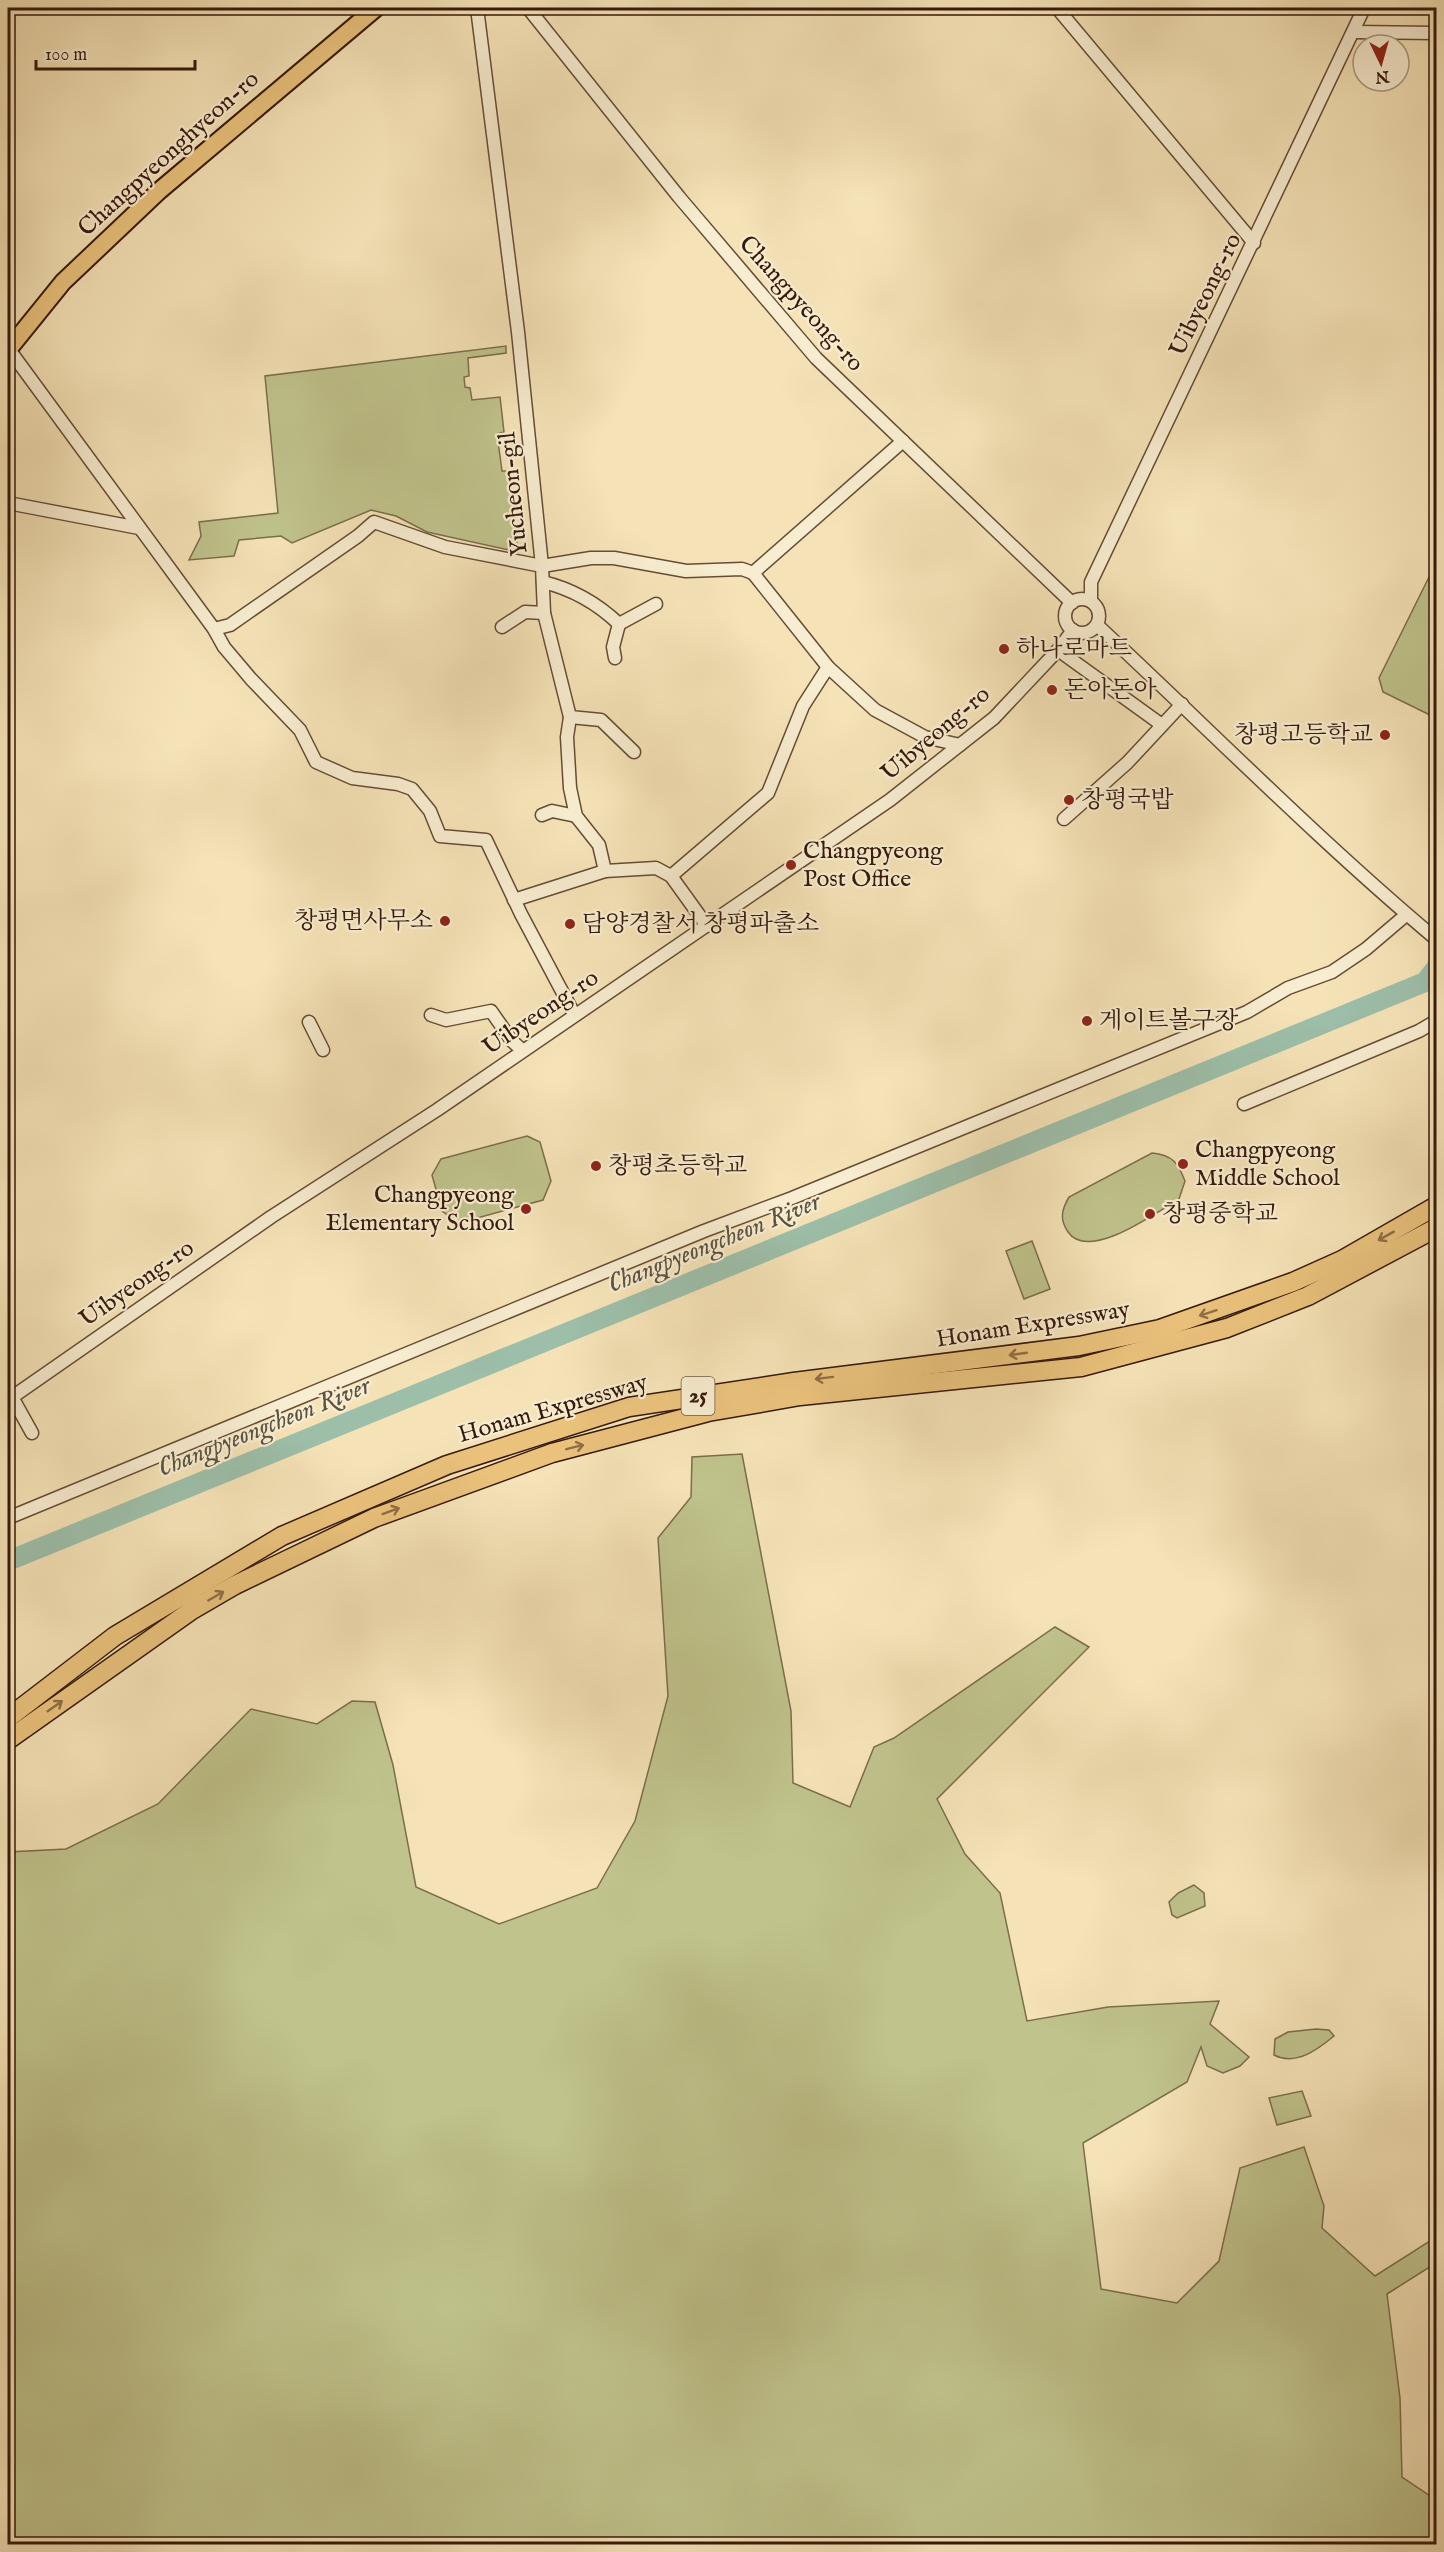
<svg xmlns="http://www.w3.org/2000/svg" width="1444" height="2552" font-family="'IM FELL English','Noto Serif KR',serif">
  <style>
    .green { fill: #c0c38c; stroke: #7b6e4c; stroke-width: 1.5 }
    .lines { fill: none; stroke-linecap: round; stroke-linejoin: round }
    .river { stroke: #9dbfaa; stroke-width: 20 }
    .minor-casing { stroke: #664c36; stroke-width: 15 }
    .major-casing { stroke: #36190b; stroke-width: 20 }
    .highway-casing { stroke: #36190b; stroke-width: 21 }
    .minor { stroke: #f8edd0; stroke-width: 12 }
    .major { stroke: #eac27c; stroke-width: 16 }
    .highway { stroke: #eac27c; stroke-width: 18 }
    .oneway { stroke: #906e44 }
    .poi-dot { fill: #8f2418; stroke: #f8edd0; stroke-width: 2 }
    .labels { text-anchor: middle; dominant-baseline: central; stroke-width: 4.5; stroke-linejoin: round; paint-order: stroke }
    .shield { fill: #f8edd0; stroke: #705946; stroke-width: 1.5 }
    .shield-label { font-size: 22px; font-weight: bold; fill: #36190b }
    .street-label { font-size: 24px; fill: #36190b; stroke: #f8edd0 }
    .poi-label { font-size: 24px; fill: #36190b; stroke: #f8edd0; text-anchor: start }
    .water-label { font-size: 26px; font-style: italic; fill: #5a5343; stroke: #f8edd0 }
  </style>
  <rect width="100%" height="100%" fill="#f5e3b7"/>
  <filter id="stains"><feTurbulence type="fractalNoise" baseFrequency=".00333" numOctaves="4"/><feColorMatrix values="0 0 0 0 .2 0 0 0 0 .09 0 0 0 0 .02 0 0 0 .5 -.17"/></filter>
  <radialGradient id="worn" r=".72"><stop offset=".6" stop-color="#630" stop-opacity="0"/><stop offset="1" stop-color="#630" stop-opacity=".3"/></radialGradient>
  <g class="green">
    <path d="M506 346V353L468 358 469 376 464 377 465 387 470 388 472 400 500 397 504 432 497 434 502 471H508L518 552 427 532 396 516 371 510 292 543 281 536 239 540 234 556 189 560 201 536 199 522 278 513 265 376Z"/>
    <path d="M1436 571V718L1383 692 1379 678 1431 573Z"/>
    <path d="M527 1136 540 1142 551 1181 543 1200 459 1223 442 1211 432 1175 441 1159Z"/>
    <path d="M1152 1153C1173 1155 1178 1163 1185 1181L1179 1199C1155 1213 1089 1262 1068 1232 1059 1219 1062 1209 1069 1197Z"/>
    <path d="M1032 1241 1050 1289 1024 1299 1006 1251Z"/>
    <path d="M742 1454 791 1711 793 1783 850 1807 874 1747 894 1738 1055 1627 1089 1647 937 1799 965 1854 1000 1893 1027 2021 1108 2007 1219 2001 1210 2024 1249 2057 1240 2066 1223 2073 1207 2066 1201 2047 1187 2082 1083 2143 1101 2289 1177 2303 1219 2261 1240 2168 1304 2147 1324 2206 1322 2228 1375 2276 1436 2237V2263L1387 2294 1400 2398 1402 2477 1436 2500V2542L1423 2544H8V1852L66 1849 158 1804 251 1709 317 1724 352 1701 375 1702 393 1765 416 1887 499 1924 597 1888 635 1821 668 1696 658 1538 691 1497 692 1457Z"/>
    <path d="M1194 1885 1204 1893 1205 1906 1177 1918 1172 1915 1169 1902 1178 1893Z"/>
    <path d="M1316 2029 1329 2030 1334 2036C1317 2050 1296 2066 1274 2055L1275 2039 1288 2032Z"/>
    <path d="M1302 2091 1311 2116 1277 2125 1269 2098Z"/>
  </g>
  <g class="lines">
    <path class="river" d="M8 1561 1425 982 1436 968"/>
    <defs>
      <g id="minor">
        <path d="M477 8 518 332 542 566 591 558H614L686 571 742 569 753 573 903 441"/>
        <path d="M528 8 679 197 816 358 1072 603"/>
        <path d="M1057 8 1254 243"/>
        <path d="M1354 32 1436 33"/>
        <path d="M8 348 214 629 224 647 251 679 300 730 316 762 352 778 398 784 412 789 430 811 440 836 486 840 521 914 574 1014"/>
        <path d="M8 503 139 528"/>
        <path d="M753 573 828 667"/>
        <path d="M543 582C572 589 598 604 619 624L613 647 615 658"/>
        <circle cx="1082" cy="616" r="17"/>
        <path d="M1091 601V582L1364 8"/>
        <path d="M619 624 656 604"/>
        <path d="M1097 625C1210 730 1318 840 1436 939"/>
        <path d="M502 627 525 612 544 613"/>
        <path d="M214 629 230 625 358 536 374 522 445 547 542 566 544 613 570 717 601 720 634 752"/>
        <path d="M1058 650 1162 725"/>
        <path d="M570 717 567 737 570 788 576 816 599 845 605 871 656 868 671 876 707 926"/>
        <path d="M542 815 552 811 576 816"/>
        <path d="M1064 819 1127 763 1182 704"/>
        <path d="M671 876 768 793 803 706 828 667 875 710 925 737 960 745"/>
        <path d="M514 900 605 871"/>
        <path d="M431 1015 446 1020 491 1011 512 1041 522 1050"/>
        <path d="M309 1022 323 1050"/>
        <path d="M1244 1104 1419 1031 1436 1021"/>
        <path d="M8 1400 271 1217 437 1110 890 800 994 718 1058 650 1073 630"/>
        <path d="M8 1402 12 1397 32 1433"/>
        <path d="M8 1518 704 1231 792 1198 1247 1012 1288 988 1332 972 1366 949 1406 915"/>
      </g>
      <path id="major" d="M8 350 63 282 159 191 376 8"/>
      <g id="highway">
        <path d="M8 1718 115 1636 282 1536 447 1465 629 1407 794 1382 1079 1346 1160 1329 1293 1282 1342 1260 1436 1206"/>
        <path d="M8 1740 192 1610 235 1585 374 1518 552 1453 708 1412 800 1396 1081 1367 1227 1328 1308 1296 1436 1228"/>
      </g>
    </defs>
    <use href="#minor" class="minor-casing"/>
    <use href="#major" class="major-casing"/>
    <use href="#highway" class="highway-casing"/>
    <use href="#minor" class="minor"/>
    <use href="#major" class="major"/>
    <use href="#highway" class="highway"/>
  </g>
  <defs><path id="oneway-shaft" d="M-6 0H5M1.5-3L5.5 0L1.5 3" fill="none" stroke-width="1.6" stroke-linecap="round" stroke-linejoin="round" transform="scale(1.5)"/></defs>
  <g class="oneway">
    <use href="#oneway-shaft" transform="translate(1386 1236) rotate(151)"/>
    <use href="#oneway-shaft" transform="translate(1208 1313) rotate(162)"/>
    <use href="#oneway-shaft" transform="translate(1018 1354) rotate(172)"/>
    <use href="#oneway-shaft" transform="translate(824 1378) rotate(173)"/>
    <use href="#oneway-shaft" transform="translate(575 1447) rotate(-14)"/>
    <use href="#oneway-shaft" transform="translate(391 1511) rotate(-20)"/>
    <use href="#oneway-shaft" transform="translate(216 1596) rotate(-30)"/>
    <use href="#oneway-shaft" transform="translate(55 1706) rotate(-35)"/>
  </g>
  <g class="poi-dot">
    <circle cx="1004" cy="649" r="6"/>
    <circle cx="1052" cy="690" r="6"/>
    <circle cx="1385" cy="735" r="6"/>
    <circle cx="1069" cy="800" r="6"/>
    <circle cx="791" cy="865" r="6"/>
    <circle cx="445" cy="921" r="6"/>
    <circle cx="570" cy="924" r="6"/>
    <circle cx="1087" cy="1021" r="6"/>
    <circle cx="1183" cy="1164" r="6"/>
    <circle cx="596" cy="1166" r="6"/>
    <circle cx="526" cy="1209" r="6"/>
    <circle cx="1150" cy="1214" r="6"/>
  </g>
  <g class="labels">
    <rect class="shield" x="681.5" y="1377" width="33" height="38" rx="4.5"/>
    <g class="shield-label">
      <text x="698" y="1396">25</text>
    </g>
    <g class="street-label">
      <text transform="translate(169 154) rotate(-42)">Changpyeonghyeon-ro</text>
      <text transform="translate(1206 295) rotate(-64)">Uibyeong-ro</text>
      <text transform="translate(801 304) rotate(48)">Changpyeong-ro</text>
      <text transform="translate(514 494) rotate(-96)">Yucheon-gil</text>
      <text transform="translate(936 734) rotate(-40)">Uibyeong-ro</text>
      <text transform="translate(541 1013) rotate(-34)">Uibyeong-ro</text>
      <text transform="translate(137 1284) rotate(-35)">Uibyeong-ro</text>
      <text transform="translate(1033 1325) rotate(-9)">Honam Expressway</text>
      <text transform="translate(553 1409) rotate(-16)">Honam Expressway</text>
    </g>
    <g class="poi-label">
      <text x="1016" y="649">하나로마트</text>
      <text x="1064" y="690">돈아돈아</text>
      <text x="1373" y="735" text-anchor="end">창평고등학교</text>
      <text x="1081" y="800">창평국밥</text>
      <text x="803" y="851">Changpyeong<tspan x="803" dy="28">Post Office</tspan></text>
      <text x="433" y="921" text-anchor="end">창평면사무소</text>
      <text x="582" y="924">담양경찰서 창평파출소</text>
      <text x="1099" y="1021">게이트볼구장</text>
      <text x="1195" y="1150">Changpyeong<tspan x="1195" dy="28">Middle School</tspan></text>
      <text x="608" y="1166">창평초등학교</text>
      <text x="514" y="1195" text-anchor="end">Changpyeong<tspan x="514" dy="28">Elementary School</tspan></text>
      <text x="1162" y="1214">창평중학교</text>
    </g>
    <g class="water-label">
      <text transform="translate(714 1243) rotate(-22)">Changpyeongcheon River</text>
      <text transform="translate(264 1427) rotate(-22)">Changpyeongcheon River</text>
    </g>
  </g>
  <rect width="1444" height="2552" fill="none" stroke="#f5e3b7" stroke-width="30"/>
  <rect x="9" y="9" width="1426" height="2534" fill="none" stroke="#36190b" stroke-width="3"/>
  <rect x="15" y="15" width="1414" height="2522" fill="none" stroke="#36190b" stroke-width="1.5"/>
  <g transform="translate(1381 63) rotate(175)"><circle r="28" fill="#f8edd0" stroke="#aa9881" stroke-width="1.5"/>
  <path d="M0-4.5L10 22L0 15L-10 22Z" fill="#8f2418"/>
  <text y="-9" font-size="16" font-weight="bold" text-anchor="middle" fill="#36190b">N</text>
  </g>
  <path d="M36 60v9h159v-9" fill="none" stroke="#36190b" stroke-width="3"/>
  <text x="45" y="60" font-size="18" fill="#36190b" stroke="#f8edd0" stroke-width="4.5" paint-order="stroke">100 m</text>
  <rect width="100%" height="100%" filter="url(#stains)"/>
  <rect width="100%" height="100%" fill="url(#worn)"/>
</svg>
